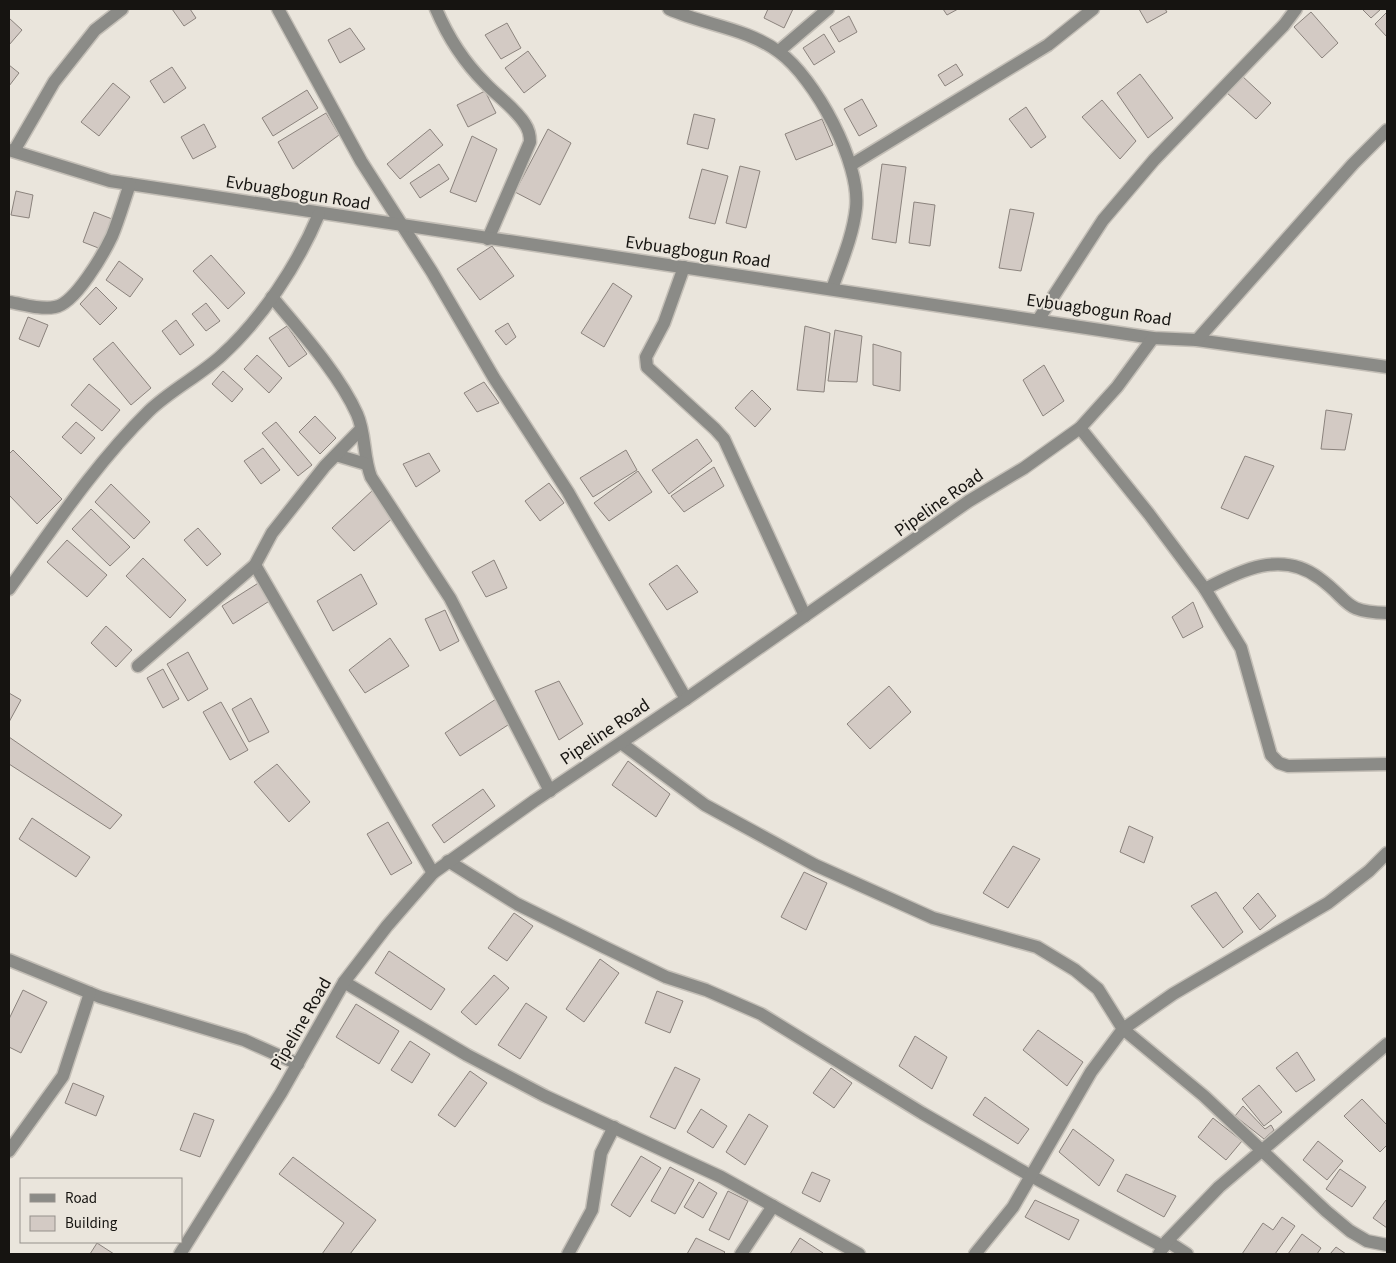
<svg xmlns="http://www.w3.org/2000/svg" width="1396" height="1263" font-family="'Source Sans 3',sans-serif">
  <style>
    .building { fill: #d3cac4; stroke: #8b837d }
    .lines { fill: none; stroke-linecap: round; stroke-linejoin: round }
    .minor-casing { stroke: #c4bfb7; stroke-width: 15 }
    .minor { stroke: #8b8b87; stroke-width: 12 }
    .labels { text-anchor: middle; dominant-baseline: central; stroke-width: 4; stroke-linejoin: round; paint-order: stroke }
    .street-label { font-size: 18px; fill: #161411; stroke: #eae5dc }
  </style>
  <rect width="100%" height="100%" fill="#eae5dc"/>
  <g class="building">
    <path d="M172 9H190L196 18 184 26Z"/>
    <path d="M768 9H793L784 28 764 18Z"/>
    <path d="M943 9H958L947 15Z"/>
    <path d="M1139 9H1165L1167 12 1147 23Z"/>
    <path d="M1362 9H1381L1371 18Z"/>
    <path d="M1311 12 1338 43 1322 58 1294 27Z"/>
    <path d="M1387 12V37L1375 24Z"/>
    <path d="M849 16 857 32 839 42 830 27Z"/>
    <path d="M9 18 22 30 9 45Z"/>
    <path d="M507 23 521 48 501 59 485 35Z"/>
    <path d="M350 28 365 49 340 63 328 40Z"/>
    <path d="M824 34 835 52 814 65 803 48Z"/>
    <path d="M528 51 546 76 524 93 505 68Z"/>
    <path d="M956 64 963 75 945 86 938 75Z"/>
    <path d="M9 65 19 73 9 86Z"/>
    <path d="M172 67 186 88 164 103 150 81Z"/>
    <path d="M1140 74 1173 118 1148 138 1117 93Z"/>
    <path d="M1241 75 1271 103 1256 119 1226 92Z"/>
    <path d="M113 83 130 97 99 136 81 122Z"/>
    <path d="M307 90 318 108 273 136 262 118Z"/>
    <path d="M485 91 496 113 468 127 457 105Z"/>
    <path d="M862 99 877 126 859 136 844 109Z"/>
    <path d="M1102 100 1136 141 1120 159 1082 117Z"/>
    <path d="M1026 107 1046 137 1031 148 1009 119Z"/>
    <path d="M326 113 339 135 293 169 278 142Z"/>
    <path d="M694 114 715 119 708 149 687 144Z"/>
    <path d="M822 119 833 145 796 160 785 134Z"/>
    <path d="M204 124 216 147 193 159 181 137Z"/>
    <path d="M430 129 443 145 400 179 387 164Z"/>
    <path d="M548 129 571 143 540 205 515 192Z"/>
    <path d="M472 136 497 149 476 202 450 192Z"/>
    <path d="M439 164 449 179 420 198 410 183Z"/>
    <path d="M882 164 906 167 896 243 872 239Z"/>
    <path d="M740 166 760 171 746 228 726 223Z"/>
    <path d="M702 169 728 176 715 224 689 218Z"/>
    <path d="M16 191 33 195 29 218 11 215Z"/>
    <path d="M914 202 935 205 930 246 909 243Z"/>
    <path d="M1010 209 1034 213 1021 271 999 268Z"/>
    <path d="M94 212 112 219 101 249 83 242Z"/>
    <path d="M492 246 514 276 480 300 457 269Z"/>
    <path d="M211 255 245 293 228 309 193 271Z"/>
    <path d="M119 261 143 279 130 297 106 280Z"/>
    <path d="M613 283 632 296 604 347 581 333Z"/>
    <path d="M96 287 117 308 100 325 80 304Z"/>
    <path d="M206 303 220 321 206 331 192 314Z"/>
    <path d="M28 317 48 325 39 347 19 339Z"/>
    <path d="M176 320 194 345 180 355 162 331Z"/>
    <path d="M508 323 516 337 506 345 495 331Z"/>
    <path d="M287 326 307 354 289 367 269 338Z"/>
    <path d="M805 326 830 333 824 392 797 390Z"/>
    <path d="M835 330 862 336 857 382 828 381Z"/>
    <path d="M113 342 151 388 131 405 93 359Z"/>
    <path d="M873 344 901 352 900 391 873 385Z"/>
    <path d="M257 355 282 378 269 393 244 369Z"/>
    <path d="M1044 365 1064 401 1043 416 1023 380Z"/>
    <path d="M223 371 243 389 232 402 212 384Z"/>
    <path d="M484 382 499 403 477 412 464 393Z"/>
    <path d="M89 384 120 410 102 431 71 405Z"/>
    <path d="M752 390 771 409 755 427 735 408Z"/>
    <path d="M1326 410 1352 414 1345 450 1321 449Z"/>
    <path d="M315 416 336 438 320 454 299 432Z"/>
    <path d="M76 422 95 438 81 454 62 437Z"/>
    <path d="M276 422 312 465 298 476 262 433Z"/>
    <path d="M697 439 712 461 669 494 652 470Z"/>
    <path d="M263 448 280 470 261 484 244 461Z"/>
    <path d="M13 450 62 499 37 524 9 495V454Z"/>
    <path d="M626 450 637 470 593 497 580 478Z"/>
    <path d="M429 453 440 471 416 487 403 464Z"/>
    <path d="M1245 456 1274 466 1248 519 1221 508Z"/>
    <path d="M714 467 724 486 684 512 671 496Z"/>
    <path d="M638 471 652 492 609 521 594 503Z"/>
    <path d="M549 483 564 503 540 521 525 501Z"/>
    <path d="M111 484 150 522 134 539 95 502Z"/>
    <path d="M373 490 394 517 354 551 332 528Z"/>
    <path d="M91 509 130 547 110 566 72 529Z"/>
    <path d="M198 528 221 554 207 566 184 540Z"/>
    <path d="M67 540 107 575 87 597 47 562Z"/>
    <path d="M143 558 186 600 170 618 126 576Z"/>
    <path d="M494 560 507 588 486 597 472 572Z"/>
    <path d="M677 565 698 592 667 610 649 584Z"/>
    <path d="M361 574 377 604 333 631 317 601Z"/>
    <path d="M260 582 271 600 233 624 222 606Z"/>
    <path d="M1193 602 1203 627 1183 638 1172 617Z"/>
    <path d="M445 610 459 641 440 651 425 619Z"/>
    <path d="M106 626 132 650 116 667 91 643Z"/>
    <path d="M390 638 409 666 365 693 349 670Z"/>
    <path d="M188 652 208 689 188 701 167 664Z"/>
    <path d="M163 669 179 699 163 708 147 678Z"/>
    <path d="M559 681 583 724 559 740 535 691Z"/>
    <path d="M889 686 911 712 870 749 847 724Z"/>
    <path d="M9 693 21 700 9 722Z"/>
    <path d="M251 698 269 732 249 742 232 709Z"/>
    <path d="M496 699 511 723 460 756 445 733Z"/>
    <path d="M221 702 248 750 230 760 203 712Z"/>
    <path d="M9 737 122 815 110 829 9 764Z"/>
    <path d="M628 761 670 794 656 817 612 785Z"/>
    <path d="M277 764 310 802 289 822 254 782Z"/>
    <path d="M483 789 495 806 444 843 432 825Z"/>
    <path d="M32 818 90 857 76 877 19 839Z"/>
    <path d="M388 822 412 863 391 875 367 834Z"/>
    <path d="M1129 826 1153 837 1144 863 1120 852Z"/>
    <path d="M1013 846 1040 859 1008 908 983 893Z"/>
    <path d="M804 872 827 883 806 930 781 917Z"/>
    <path d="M1216 892 1243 932 1223 948 1191 906Z"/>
    <path d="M1258 893 1276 916 1260 930 1243 908Z"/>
    <path d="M514 913 533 926 507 961 488 948Z"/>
    <path d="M389 951 445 989 431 1010 375 973Z"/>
    <path d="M600 959 619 973 584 1022 566 1009Z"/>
    <path d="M494 975 509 988 476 1025 461 1012Z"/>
    <path d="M23 990 47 1002 21 1053 9 1047V1019Z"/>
    <path d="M657 991 683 1001 670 1033 645 1023Z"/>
    <path d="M526 1003 547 1017 520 1059 498 1045Z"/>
    <path d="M356 1004 399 1031 379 1064 336 1037Z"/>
    <path d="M1038 1030 1083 1062 1067 1086 1023 1050Z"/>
    <path d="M915 1036 947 1057 932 1089 899 1066Z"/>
    <path d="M410 1041 430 1054 412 1083 391 1070Z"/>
    <path d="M1297 1052 1315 1080 1296 1092 1276 1068Z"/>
    <path d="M675 1067 700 1079 675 1129 650 1117Z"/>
    <path d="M831 1068 852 1083 834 1108 813 1093Z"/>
    <path d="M470 1071 487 1083 455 1127 438 1115Z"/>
    <path d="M73 1083 104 1096 96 1116 65 1103Z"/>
    <path d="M1259 1085 1282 1112 1264 1126 1242 1099Z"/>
    <path d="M985 1097 1029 1129 1018 1144 973 1115Z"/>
    <path d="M1362 1099 1387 1125V1145L1380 1152 1344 1116Z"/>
    <path d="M1243 1106 1265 1129 1271 1125 1274 1130 1264 1139 1235 1116Z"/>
    <path d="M701 1109 727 1126 713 1148 687 1132Z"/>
    <path d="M194 1113 214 1120 200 1157 180 1150Z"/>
    <path d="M749 1114 768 1126 745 1165 726 1152Z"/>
    <path d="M1213 1118 1242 1141 1226 1160 1198 1137Z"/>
    <path d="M1073 1129 1114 1160 1099 1186 1059 1152Z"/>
    <path d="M1318 1141 1343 1161 1327 1180 1303 1160Z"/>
    <path d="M641 1156 661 1168 630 1217 611 1205Z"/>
    <path d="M293 1157 376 1220 350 1254H322L344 1223 279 1174Z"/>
    <path d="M670 1167 694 1180 675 1214 651 1201Z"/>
    <path d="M1340 1169 1366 1187 1352 1207 1326 1189Z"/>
    <path d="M812 1172 830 1180 820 1202 802 1193Z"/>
    <path d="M1126 1174 1176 1196 1164 1217 1117 1191Z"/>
    <path d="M699 1182 717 1193 703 1218 684 1207Z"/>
    <path d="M728 1191 748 1201 729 1240 709 1230Z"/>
    <path d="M1035 1200 1079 1220 1069 1240 1025 1217Z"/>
    <path d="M1386 1200 1387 1201V1228L1373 1218Z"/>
    <path d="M1282 1217 1295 1226 1275 1254H1242L1263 1223 1273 1230Z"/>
    <path d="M1302 1234 1321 1248 1317 1254H1288Z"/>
    <path d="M696 1238 725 1252 723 1254H687Z"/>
    <path d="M800 1238 823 1253 822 1254H790Z"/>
    <path d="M97 1243 114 1254H90Z"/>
    <path d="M1336 1247 1346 1254H1330Z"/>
  </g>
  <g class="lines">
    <defs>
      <g id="minor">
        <path d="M278 9 361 161 432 272 494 378 568 492 686 699"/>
        <path d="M436 9C447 35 464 62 485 83 497 96 515 108 525 124 529 130 530 134 530 142L488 239"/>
        <path d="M669 9C704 25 747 28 779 52 815 78 861 163 856 208 853 236 841 263 832 289"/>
        <path d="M779 51 828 9"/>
        <path d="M9 150 110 181 130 184 1153 338 1197 340 1387 367"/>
        <path d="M14 151 54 82 95 30 122 9"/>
        <path d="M851 165 1048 45 1093 9"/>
        <path d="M684 267 664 323 646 357 647 367 715 429 724 439 805 616"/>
        <path d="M272 297C301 332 339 374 357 414 366 434 363 457 371 477L450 598 550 791"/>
        <path d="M9 302C23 304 40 310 55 307 75 304 104 253 112 236 119 219 124 201 130 184"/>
        <path d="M1038 320 1103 220 1154 160 1284 25 1296 9"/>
        <path d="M1197 340 1353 164 1387 130"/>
        <path d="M1080 428 1149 514 1205 589C1241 570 1282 550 1319 578 1351 601 1342 612 1387 613"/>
        <path d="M336 455 366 464"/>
        <path d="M255 565 433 873"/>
        <path d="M9 589C53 528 95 464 149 411 171 390 199 376 221 356 262 319 298 264 319 214"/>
        <path d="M1205 589 1241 648 1271 755 1279 763 1288 766 1387 764"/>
        <path d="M138 666 255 565 272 533 325 466 361 429"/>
        <path d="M621 743 705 805 815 865 933 918 1037 947 1075 970 1098 989 1123 1029 1204 1096 1326 1211 1350 1231 1367 1241 1387 1245"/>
        <path d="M448 861 517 904 604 947 666 977 706 990 761 1014 922 1113 1031 1176 1164 1247"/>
        <path d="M9 960 100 997 244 1040 298 1064"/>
        <path d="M344 982 467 1055 545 1096 721 1177 859 1254"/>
        <path d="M9 1151 63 1076 90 993"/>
        <path d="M1167 1241 1187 1254"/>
        <path d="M180 1254 281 1093 344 982 387 926 433 873 534 801 686 699 969 501 1024 468 1080 428 1117 387 1153 338"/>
        <path d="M568 1254 592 1210 601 1153 614 1127"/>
        <path d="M741 1254 773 1206"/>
        <path d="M975 1254 1013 1207 1091 1072 1123 1029 1173 994 1328 903 1369 871 1387 853"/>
        <path d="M1159 1254 1167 1241 1219 1187 1387 1044"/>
      </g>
    </defs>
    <use href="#minor" class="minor-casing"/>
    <use href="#minor" class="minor"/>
  </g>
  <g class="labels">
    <g class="street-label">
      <text transform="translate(298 193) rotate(9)">Evbuagbogun Road</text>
      <text transform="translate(698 252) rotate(8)">Evbuagbogun Road</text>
      <text transform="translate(1099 310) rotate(8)">Evbuagbogun Road</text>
      <text transform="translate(939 503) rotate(-35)">Pipeline Road</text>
      <text transform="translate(605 732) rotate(-34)">Pipeline Road</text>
      <text transform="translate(301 1024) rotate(-60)">Pipeline Road</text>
    </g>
  </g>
  <rect width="1396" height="1263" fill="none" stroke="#161411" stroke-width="20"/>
  <rect x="20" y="1178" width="162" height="65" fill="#eae5dc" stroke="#95918b"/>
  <rect x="30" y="1194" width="25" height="8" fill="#8b8b87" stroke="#95918b"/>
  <text x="65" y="1203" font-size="15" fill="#161411">Road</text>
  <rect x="30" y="1216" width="25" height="15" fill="#d3cac4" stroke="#95918b"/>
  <text x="65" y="1228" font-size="15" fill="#161411">Building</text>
</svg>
